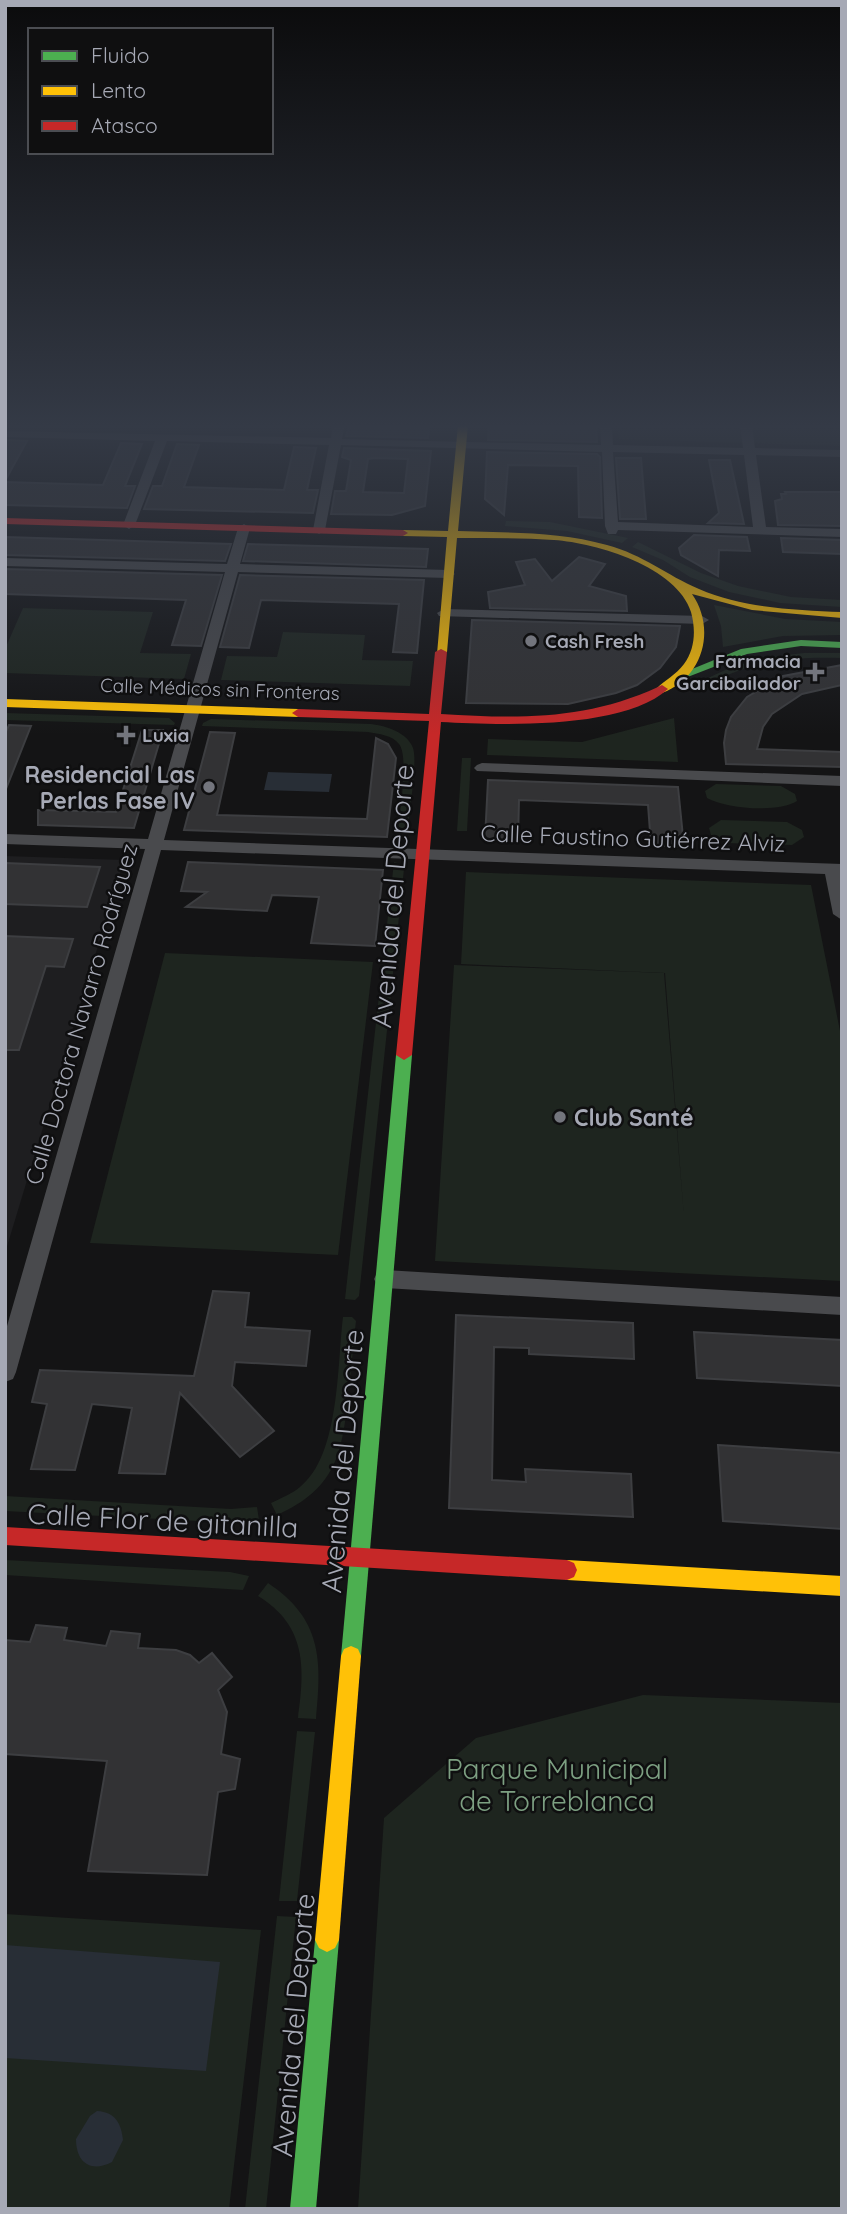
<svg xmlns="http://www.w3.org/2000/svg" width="847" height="2214" font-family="Quicksand,sans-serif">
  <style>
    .built { fill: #1e1e20 }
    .green { fill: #1e251f }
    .water { fill: #282e36 }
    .building { fill: #323234; stroke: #3d3e41; stroke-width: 2; fill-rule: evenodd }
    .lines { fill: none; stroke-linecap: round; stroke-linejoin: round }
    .street { fill: #494a4d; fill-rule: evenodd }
    .fast { fill: #4caf50; fill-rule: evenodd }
    .slow { fill: #ffc107; fill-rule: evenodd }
    .jam { fill: #c62828; fill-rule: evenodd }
    .poi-dot { fill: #73757d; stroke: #0f0f10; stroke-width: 2.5 }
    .labels { text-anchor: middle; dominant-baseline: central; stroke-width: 5; stroke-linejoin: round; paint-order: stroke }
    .far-poi-label { font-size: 19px; font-weight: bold; fill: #a6a9b5; stroke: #0f0f10; text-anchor: start }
    .far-street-label { font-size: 19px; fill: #a6a9b5; stroke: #0f0f10 }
    .poi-label { font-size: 23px; font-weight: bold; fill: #a6a9b5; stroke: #0f0f10; text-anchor: end }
    .street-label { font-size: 23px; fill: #a6a9b5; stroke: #0f0f10 }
    .near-street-label { font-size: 28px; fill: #a6a9b5; stroke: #0f0f10 }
    .near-park-label { font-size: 28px; fill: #7da082; stroke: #0f0f10 }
  </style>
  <rect width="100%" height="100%" fill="#141415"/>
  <path class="built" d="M5 856 124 860 5 1253Z"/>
  <g class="green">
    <path d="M617 425H842V446L619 439Z"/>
    <path d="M506 521 550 522 628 538 622 543 567 531 505 526Z"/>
    <path d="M638 542 701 573 738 586 791 597 842 600V607L780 603 729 592 690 577 663 560 632 547Z"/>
    <path d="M714 605 785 619 842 622V635L783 636 723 647 721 626Z"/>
    <path d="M23 608 153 612 140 653 191 654 184 679 5 673V649Z"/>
    <path d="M283 632 365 635 362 660 413 661 410 686 221 680 227 656 277 657Z"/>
    <path d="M804 653H842V658C791 656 741 662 698 691L691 688C726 665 763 657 804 653Z"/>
    <path d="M5 713 169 718 175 723 174 725 5 720Z"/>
    <path d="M674 718 678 762 487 755 488 739 582 742Z"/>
    <path d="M211 719 371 724C386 726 407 732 413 748 418 762 408 820 407 838L396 843C398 824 410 757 399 744 392 735 379 734 368 732L202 726 203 723Z"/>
    <path d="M462 758H471L467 831H457Z"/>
    <path d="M716 784 781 786 795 794 797 801C777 813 727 809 707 798L705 791Z"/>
    <path d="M721 820 787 822 802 830 804 837 792 845 726 843 711 835 709 828Z"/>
    <path d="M394 862 401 864 404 869 359 1296 355 1300 345 1299Z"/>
    <path d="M466 872 811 885 842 1041V1281L435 1261 454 965 664 973 684 1217 665 973 461 964Z"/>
    <path d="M165 953 373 962 338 1255 90 1243Z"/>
    <path d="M343 1317H352L356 1321C353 1346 351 1372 348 1397 342 1455 335 1489 277 1515L271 1503C281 1498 292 1494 300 1487 340 1455 337 1365 343 1317Z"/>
    <path d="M5 1496 231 1509 257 1507 259 1520 218 1522 5 1511Z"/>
    <path d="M5 1560 230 1572 249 1576 243 1590 5 1575Z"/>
    <path d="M268 1583C322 1619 322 1660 316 1719L298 1718C305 1668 307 1626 258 1596Z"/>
    <path d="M643 1695 842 1703V2209H358L384 1818 476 1738Z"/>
    <path d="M297 1731 315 1732 297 1901H279Z"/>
    <path d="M5 1914 261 1930 229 2209H5Z"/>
    <path d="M277 1916 296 1917 266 2209H245Z"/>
  </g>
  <g class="water">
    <path d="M268 772 332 774 329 792 264 790Z"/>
    <path d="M5 1945 220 1962 206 2071 5 2058Z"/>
    <path d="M97 2111C116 2112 121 2124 123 2140L112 2162C91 2173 76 2163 76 2139L90 2116Z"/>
  </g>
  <g class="building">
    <path d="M349 425 377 426 429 428 428 438 346 436Z"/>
    <path d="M489 425H596L597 442 488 440Z"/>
    <path d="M5 440 27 441 5 481Z"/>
    <path d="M121 443 142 444 125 486H135L127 508 5 505V482L103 485Z"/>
    <path d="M177 444 199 445 184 487 284 490 294 447 316 448 307 490H318L313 513 144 509 153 486H162Z"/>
    <path d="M344 448 431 451 425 506 392 515 331 514 335 491H346L351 460 342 457ZM375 458 408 459 404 493 363 492 368 459Z"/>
    <path d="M487 452 597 454 600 457 602 518 579 517 578 466 508 465 504 515 485 499Z"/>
    <path d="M616 458H641L646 519H620Z"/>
    <path d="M709 460H730L744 524 708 523 719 513Z"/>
    <path d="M785 492H842V526L778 525 775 501 782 499 781 494H786Z"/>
    <path d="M694 535 747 537 750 551 719 550 718 576 681 555 679 548Z"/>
    <path d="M5 537 231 544 225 561 5 555Z"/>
    <path d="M781 538 842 540V554L783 552Z"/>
    <path d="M248 544 428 549 426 567 243 561Z"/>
    <path d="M579 557 605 564 589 586 626 596 627 611 490 608 488 592 525 585 516 562 535 559 552 581Z"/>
    <path d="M5 569 222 575 201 646 172 645 186 600 5 594Z"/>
    <path d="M240 575 424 580 417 653 393 652 399 604 261 600 249 648 220 647Z"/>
    <path d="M472 620 680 626 676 647 660 668 637 685 616 693 568 704 466 703Z"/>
    <path d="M842 665V685L802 694 772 714 763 727 757 749 842 752V767L726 764 724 743 726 730 731 717 747 697 783 676Z"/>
    <path d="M9 725 31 726 6 789 5 734Z"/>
    <path d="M142 730H163L134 828 38 825V810L116 812Z"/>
    <path d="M210 732 235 733 217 815 367 819 376 738 388 744 396 758 387 837 184 830Z"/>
    <path d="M488 780 678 787 684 847 651 845 648 805 519 800 518 841 485 839Z"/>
    <path d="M188 862 383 870 375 946 311 943 319 897 272 895 267 911 186 907 207 892 181 891Z"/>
    <path d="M5 863 54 865 100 867 87 907 5 904Z"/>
    <path d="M5 936 73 939 64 967 46 966 19 1050H5Z"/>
    <path d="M213 1291 249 1293 245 1327 310 1331 306 1366 235 1362 232 1386 274 1431 240 1457 180 1393 165 1474 119 1473 132 1408 92 1404 75 1470 31 1469 47 1404 32 1402 40 1370 194 1376Z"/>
    <path d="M456 1315 633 1323 634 1359 529 1354V1348L494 1347 492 1480 526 1482 525 1469 631 1474 633 1517 449 1508Z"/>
    <path d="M694 1332 842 1340V1386L697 1378Z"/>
    <path d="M718 1445 842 1453V1529L723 1521Z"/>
    <path d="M36 1625 67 1628 64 1640 106 1646 111 1631 140 1634 138 1648 176 1650 190 1655 199 1663 212 1653 232 1677 218 1690 227 1712 221 1754 240 1759 235 1789 218 1792 207 1875 88 1871 107 1761 5 1754V1640L30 1642Z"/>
  </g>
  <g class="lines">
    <g class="street">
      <path d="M333 425H345L342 439 601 445 600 425H612L613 445 743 448 740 425H752L755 448 842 450V457L756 455 766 527 842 529V537L618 530 616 534H608L605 526 602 452 341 445 325 530 319 534 313 530 329 445 167 441 135 525 129 529 123 525 155 441 5 437V431L331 438ZM613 452 744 455 753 527 618 522Z"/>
      <path d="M244 524 250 528 240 564 448 570 455 574 448 578 238 572 164 840 842 864V920L833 914 825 874 161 850 16 1372 13 1379 5 1382V1333L145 849 5 844V834L148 839 225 572 5 566V558L227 564 238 528Z"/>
      <path d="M444 609 702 616 709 620 702 624 439 616 437 613Z"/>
      <path d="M482 763 842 776V786L477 771 474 768 477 765Z"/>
      <path d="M385 1270 842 1297V1315L385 1288 377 1285 374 1279 377 1273Z"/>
    </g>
    <g class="fast">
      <path d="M801 640 842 642V648L801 646 747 654 685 678H677L675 676 741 649Z"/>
      <path d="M404 1050 412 1055 361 1656 358 1663 351 1666 344 1663 341 1656 396 1055Z"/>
      <path d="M327 1928 335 1932 339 1940 316 2209H290L315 1940 319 1932Z"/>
    </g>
    <g class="slow">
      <path d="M458 425H468L458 531C508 533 558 531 607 545 644 555 666 575 699 589 743 608 794 610 842 612V618L752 610 692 594C716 628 704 678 662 693L656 689C665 680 676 675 684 664 695 649 696 630 691 612 677 567 597 543 554 540 522 538 490 538 457 538L447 652 437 654 447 537 403 536 398 533 403 530 448 531Z"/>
      <path d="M5 699 298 709 304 713 298 717 5 707Z"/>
      <path d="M567 1560 842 1576V1596L567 1580 560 1577 557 1570 560 1563Z"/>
      <path d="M351 1646 358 1649 361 1656 339 1940 335 1948 327 1952 319 1948 315 1940 341 1656 344 1649Z"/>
    </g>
    <g class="jam">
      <path d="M5 518 403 530 408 533 403 536 5 524Z"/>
      <path d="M441 649 447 652 441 714C519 719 586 720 658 687L662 685 668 689C623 730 499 725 441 722L412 1055 404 1060 396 1055 429 721 298 717 292 713 298 709 429 714 435 652Z"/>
      <path d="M5 1527 567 1560 574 1563 577 1570 574 1577 567 1580 5 1545Z"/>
    </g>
  </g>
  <linearGradient id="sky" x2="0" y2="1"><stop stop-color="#0b0b0c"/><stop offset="0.58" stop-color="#343a46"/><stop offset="1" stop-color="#343a46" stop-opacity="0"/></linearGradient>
  <rect width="847" height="735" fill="url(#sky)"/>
  <g class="poi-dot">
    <circle cx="531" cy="641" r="7"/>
    <path d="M811.5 661.5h7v7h7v7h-7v7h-7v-7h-7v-7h7z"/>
    <path d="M122.5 724.5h7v7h7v7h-7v7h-7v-7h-7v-7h7z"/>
    <circle cx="209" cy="787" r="7"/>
    <circle cx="560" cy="1117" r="7"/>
  </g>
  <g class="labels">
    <g class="far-poi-label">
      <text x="545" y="641">Cash Fresh</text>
      <text x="801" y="661" text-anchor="end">Farmacia<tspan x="801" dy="22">Garcibailador</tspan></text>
      <text x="142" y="735">Luxia</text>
    </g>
    <g class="far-street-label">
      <text transform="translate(220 689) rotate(2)">Calle Médicos sin Fronteras</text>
    </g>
    <g class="poi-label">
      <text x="195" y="774">Residencial Las<tspan x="195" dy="26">Perlas Fase IV</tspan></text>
      <text x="574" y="1117" text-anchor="start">Club Santé</text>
    </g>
    <g class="street-label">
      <text transform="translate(633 838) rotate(2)">Calle Faustino Gutiérrez Alviz</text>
      <text transform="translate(81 1014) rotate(-74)">Calle Doctora Navarro Rodríguez</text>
    </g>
    <g class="near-street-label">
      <text transform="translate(392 896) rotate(-85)">Avenida del Deporte</text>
      <text transform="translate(342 1461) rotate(-85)">Avenida del Deporte</text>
      <text transform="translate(163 1520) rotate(3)">Calle Flor de gitanilla</text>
      <text transform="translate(293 2025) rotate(-85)">Avenida del Deporte</text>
    </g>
    <g class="near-park-label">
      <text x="557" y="1768">Parque Municipal<tspan x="557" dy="32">de Torreblanca</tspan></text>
    </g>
  </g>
  <rect width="847" height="2214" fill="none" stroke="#a6a9b5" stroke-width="14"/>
  <rect x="28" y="28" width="245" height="126" fill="#0f0f10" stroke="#4b4d52" stroke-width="2"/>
  <rect x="42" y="51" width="35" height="10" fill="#4caf50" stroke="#4b4d52" stroke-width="2"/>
  <text x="91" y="63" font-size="21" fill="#a6a9b5">Fluido</text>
  <rect x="42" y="86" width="35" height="10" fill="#ffc107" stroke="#4b4d52" stroke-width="2"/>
  <text x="91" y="98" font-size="21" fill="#a6a9b5">Lento</text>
  <rect x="42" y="121" width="35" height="10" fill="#c62828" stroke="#4b4d52" stroke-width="2"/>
  <text x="91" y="133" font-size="21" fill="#a6a9b5">Atasco</text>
</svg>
